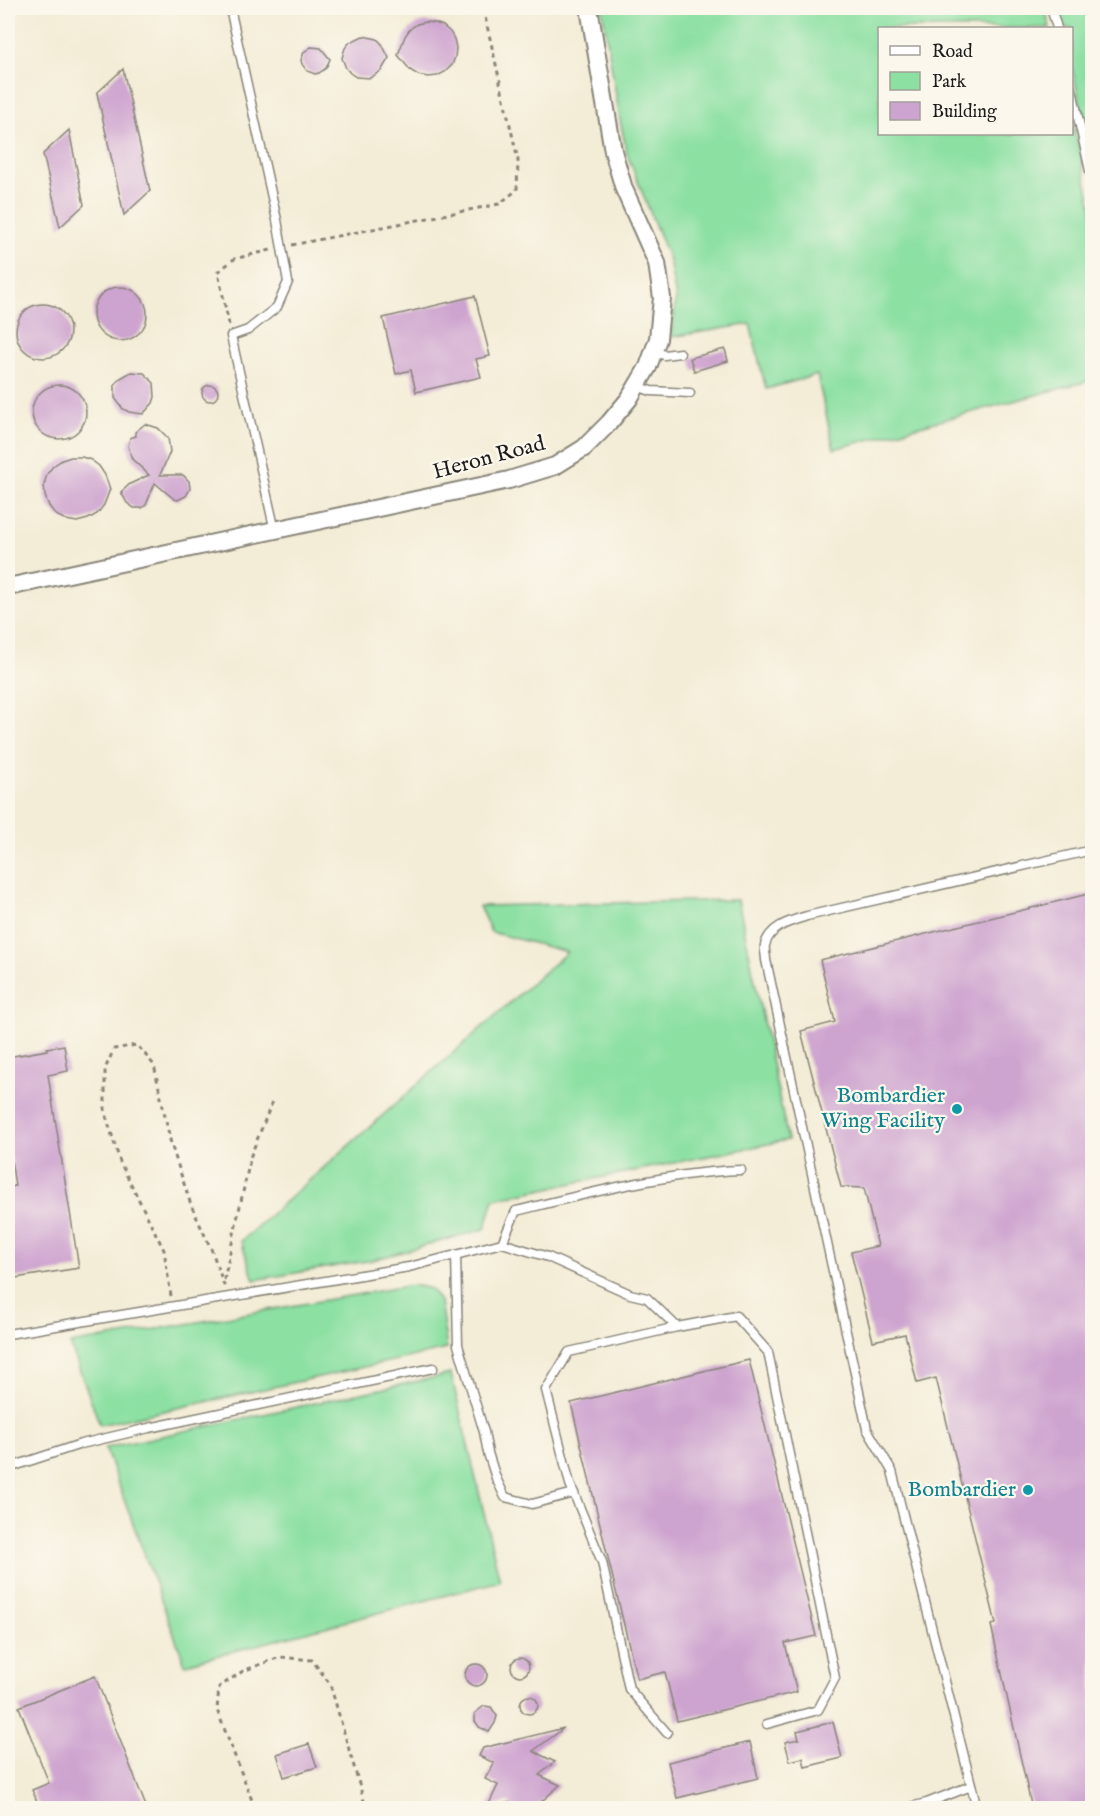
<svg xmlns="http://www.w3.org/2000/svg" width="1100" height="1816" font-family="'IM FELL English',serif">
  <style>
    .green { fill: #8be0a2; stroke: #547e5f; stroke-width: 1.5 }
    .building { fill: #cda3cf }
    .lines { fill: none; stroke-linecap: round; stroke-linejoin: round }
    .service-casing { stroke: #888479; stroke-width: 11 }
    .minor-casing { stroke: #888479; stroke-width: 20 }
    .path { stroke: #888479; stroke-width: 3; stroke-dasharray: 4.5 4.5; stroke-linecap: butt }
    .service { stroke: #fff; stroke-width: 8 }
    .minor { stroke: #fff; stroke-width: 16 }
    .culture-dot { fill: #0f9aa8; stroke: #fbf7ec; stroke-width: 2 }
    .labels { text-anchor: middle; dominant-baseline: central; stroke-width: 4.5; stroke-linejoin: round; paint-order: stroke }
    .street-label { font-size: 22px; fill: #1c1c1c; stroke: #fbf7ec }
    .culture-label { font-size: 22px; fill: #0d838f; stroke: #fbf7ec; text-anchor: end }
  </style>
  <rect width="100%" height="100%" fill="#fbf7ec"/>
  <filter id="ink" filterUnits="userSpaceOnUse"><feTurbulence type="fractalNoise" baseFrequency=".0167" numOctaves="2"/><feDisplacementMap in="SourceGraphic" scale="12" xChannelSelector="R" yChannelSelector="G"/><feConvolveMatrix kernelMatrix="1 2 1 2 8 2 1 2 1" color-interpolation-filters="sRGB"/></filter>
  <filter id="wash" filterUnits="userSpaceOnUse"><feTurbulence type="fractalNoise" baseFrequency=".008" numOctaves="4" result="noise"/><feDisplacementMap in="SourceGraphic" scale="24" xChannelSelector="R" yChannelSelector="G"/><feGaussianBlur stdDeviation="1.35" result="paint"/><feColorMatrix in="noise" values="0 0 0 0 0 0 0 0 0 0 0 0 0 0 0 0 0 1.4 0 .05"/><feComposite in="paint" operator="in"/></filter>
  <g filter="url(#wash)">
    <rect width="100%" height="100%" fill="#f3ecd6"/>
    <g class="green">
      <path d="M602 8H1045L1050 28H880V134H1072V118L1092 207V380L834 449 817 375 766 389 750 324 671 337 676 298 669 260 627 154 620 120Z"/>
      <path d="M1056 8H1092V157L1072 68V28H1062Z"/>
      <path d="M738 900 788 1140 494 1199 485 1229 373 1260 254 1280 241 1241 567 952 491 932 479 906Z"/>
      <path d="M413 1285 431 1289 440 1301 447 1349 100 1425 70 1344Z"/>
      <path d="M451 1374 500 1581 185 1664 105 1448Z"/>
    </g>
    <g id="blocks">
      <g class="building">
        <path d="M426 22 435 23 443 26 450 32 454 39 456 48 455 57 452 65 445 72 437 76 428 77 418 75 410 70 398 55 405 36 410 29 417 24Z"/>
        <path d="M363 36 377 39 382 44 389 58 381 71 370 78 356 77 350 73 346 68 342 58 345 48 350 42Z"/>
        <path d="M311 47 321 48 330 59 326 68 319 73 315 74 307 71 302 64 301 60 304 52Z"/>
        <path d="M123 69 150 191 124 215 97 93Z"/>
        <path d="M69 130 84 205 60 227 43 154Z"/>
        <circle cx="120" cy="314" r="27"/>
        <path d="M475 296 490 356 476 359 481 377 416 392 411 370 396 374 383 318Z"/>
        <circle cx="43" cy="331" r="27"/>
        <path d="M725 349 728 361 694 371 690 358Z"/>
        <path d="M131 372 144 373 154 383 155 397 153 403 143 414 129 412 123 409 115 398V385L119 379Z"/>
        <circle cx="210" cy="393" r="8"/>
        <circle cx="59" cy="412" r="27"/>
        <path d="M145 424 158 428 168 438 170 452 160 475H183L189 481 190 489 186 496 178 500 174 499 155 483 146 505 142 508H134L127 503 121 492 130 484 149 475 132 459 128 446 130 438 136 436 135 432Z"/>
        <path d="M71 457H82L91 460 99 466 105 475 110 489 104 505 97 514 88 519 77 522 66 520 56 515 49 506 45 496 44 485 47 474 53 466 62 460Z"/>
        <path d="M1092 893V1809H1032L991 1625 996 1624 936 1378 917 1383 905 1334 873 1341 851 1252 878 1246 864 1188 841 1187 801 1031 835 1022 820 960Z"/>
        <path d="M64 1045 68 1071 48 1075 79 1268 8 1279V1188L15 1186 8 1139V1057L47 1050V1048Z"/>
        <path d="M749 1360 816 1636 785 1643 797 1692 677 1721 665 1672 637 1679 571 1403Z"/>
        <circle cx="520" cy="1667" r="9"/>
        <circle cx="476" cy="1675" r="11"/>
        <path d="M95 1676 147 1809H40L32 1790 49 1783 19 1707Z"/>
        <circle cx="529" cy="1705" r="9"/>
        <path d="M484 1706 491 1707 497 1716 495 1723 489 1732 479 1727 475 1721V1713Z"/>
        <path d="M833 1722 842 1758 805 1767 803 1758 790 1761 785 1742 799 1739 797 1731Z"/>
        <path d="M564 1728 533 1751 555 1762 539 1775 560 1785 533 1809H511L510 1802 487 1808 498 1785 485 1779 494 1763 479 1756 483 1748Z"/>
        <path d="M750 1742 758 1778 677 1798 668 1762Z"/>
        <path d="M309 1744 317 1767 284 1777 277 1754Z"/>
      </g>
    </g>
  </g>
  <g filter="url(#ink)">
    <use href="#blocks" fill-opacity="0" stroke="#888479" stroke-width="1.5"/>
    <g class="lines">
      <defs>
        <g id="service">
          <path d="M230 8 277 220 288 282 277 307 248 330 231 336 275 531"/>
          <path d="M1051 8 1057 28"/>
          <path d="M1072 90 1092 180"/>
          <path d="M654 351 664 355 680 353"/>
          <path d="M637 386 651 391 690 393"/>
          <path d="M502 1243 516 1211C589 1193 665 1173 741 1170"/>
          <path d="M456 1255 458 1345 484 1432 488 1453 496 1478 505 1497 532 1504 574 1493"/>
          <path d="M8 1334 409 1267 502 1243 548 1257 630 1294 647 1298 677 1327"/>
          <path d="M8 1468 81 1444 149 1428 433 1368"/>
          <path d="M667 1733 629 1689 602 1562 570 1484 546 1390 569 1352 677 1327 736 1316 768 1352 835 1678 818 1710 767 1724"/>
          <path d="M906 1808 927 1803 971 1786"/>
          <path d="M977 1808 892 1471 867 1429 766 960C766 955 764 949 765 945 770 926 791 921 807 916L1092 850"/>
        </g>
        <path id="minor" d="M8 587 509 480 555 466 584 448 609 423 629 399 648 367 658 339 662 298 657 263 624 189 613 151 589 8"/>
      </defs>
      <use href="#service" class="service-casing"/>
      <use href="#minor" class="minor-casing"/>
      <g class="path">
        <path d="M292 245 499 204 517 190 518 160 483 8"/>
        <path d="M229 325 218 272 234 259 271 250"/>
        <path d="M224 1280 251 1155 273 1100"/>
        <path d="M171 1296 164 1250 120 1162 105 1112V1069L114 1049 137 1045 154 1065 171 1144 191 1205 212 1251 225 1288"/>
        <path d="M255 1808 217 1710 219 1687 243 1671 280 1657 312 1660 330 1684 366 1808"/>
      </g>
      <use href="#service" class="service"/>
      <use href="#minor" class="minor"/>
    </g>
  </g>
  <g class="culture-dot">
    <circle cx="957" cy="1109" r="6"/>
    <circle cx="1028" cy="1490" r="6"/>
  </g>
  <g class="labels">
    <g class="street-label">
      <text transform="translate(489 458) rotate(-15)">Heron Road</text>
    </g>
    <g class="culture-label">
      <text x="945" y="1096">Bombardier<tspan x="945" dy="25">Wing Facility</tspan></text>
      <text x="1016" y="1490">Bombardier</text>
    </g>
  </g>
  <rect width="1100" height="1816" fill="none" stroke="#fbf7ec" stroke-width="30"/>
  <rect x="878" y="27" width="195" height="108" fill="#fbf7ec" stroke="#a29f99" stroke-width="1.5"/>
  <rect x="890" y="46" width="30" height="9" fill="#ffffff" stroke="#a29f99" stroke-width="1.5"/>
  <text x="932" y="57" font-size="18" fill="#1c1c1c">Road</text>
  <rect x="890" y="72" width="30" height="18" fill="#8be0a2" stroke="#a29f99" stroke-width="1.5"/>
  <text x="932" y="87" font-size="18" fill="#1c1c1c">Park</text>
  <rect x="890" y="102" width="30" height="18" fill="#cda3cf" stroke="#a29f99" stroke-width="1.5"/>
  <text x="932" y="117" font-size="18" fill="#1c1c1c">Building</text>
</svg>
